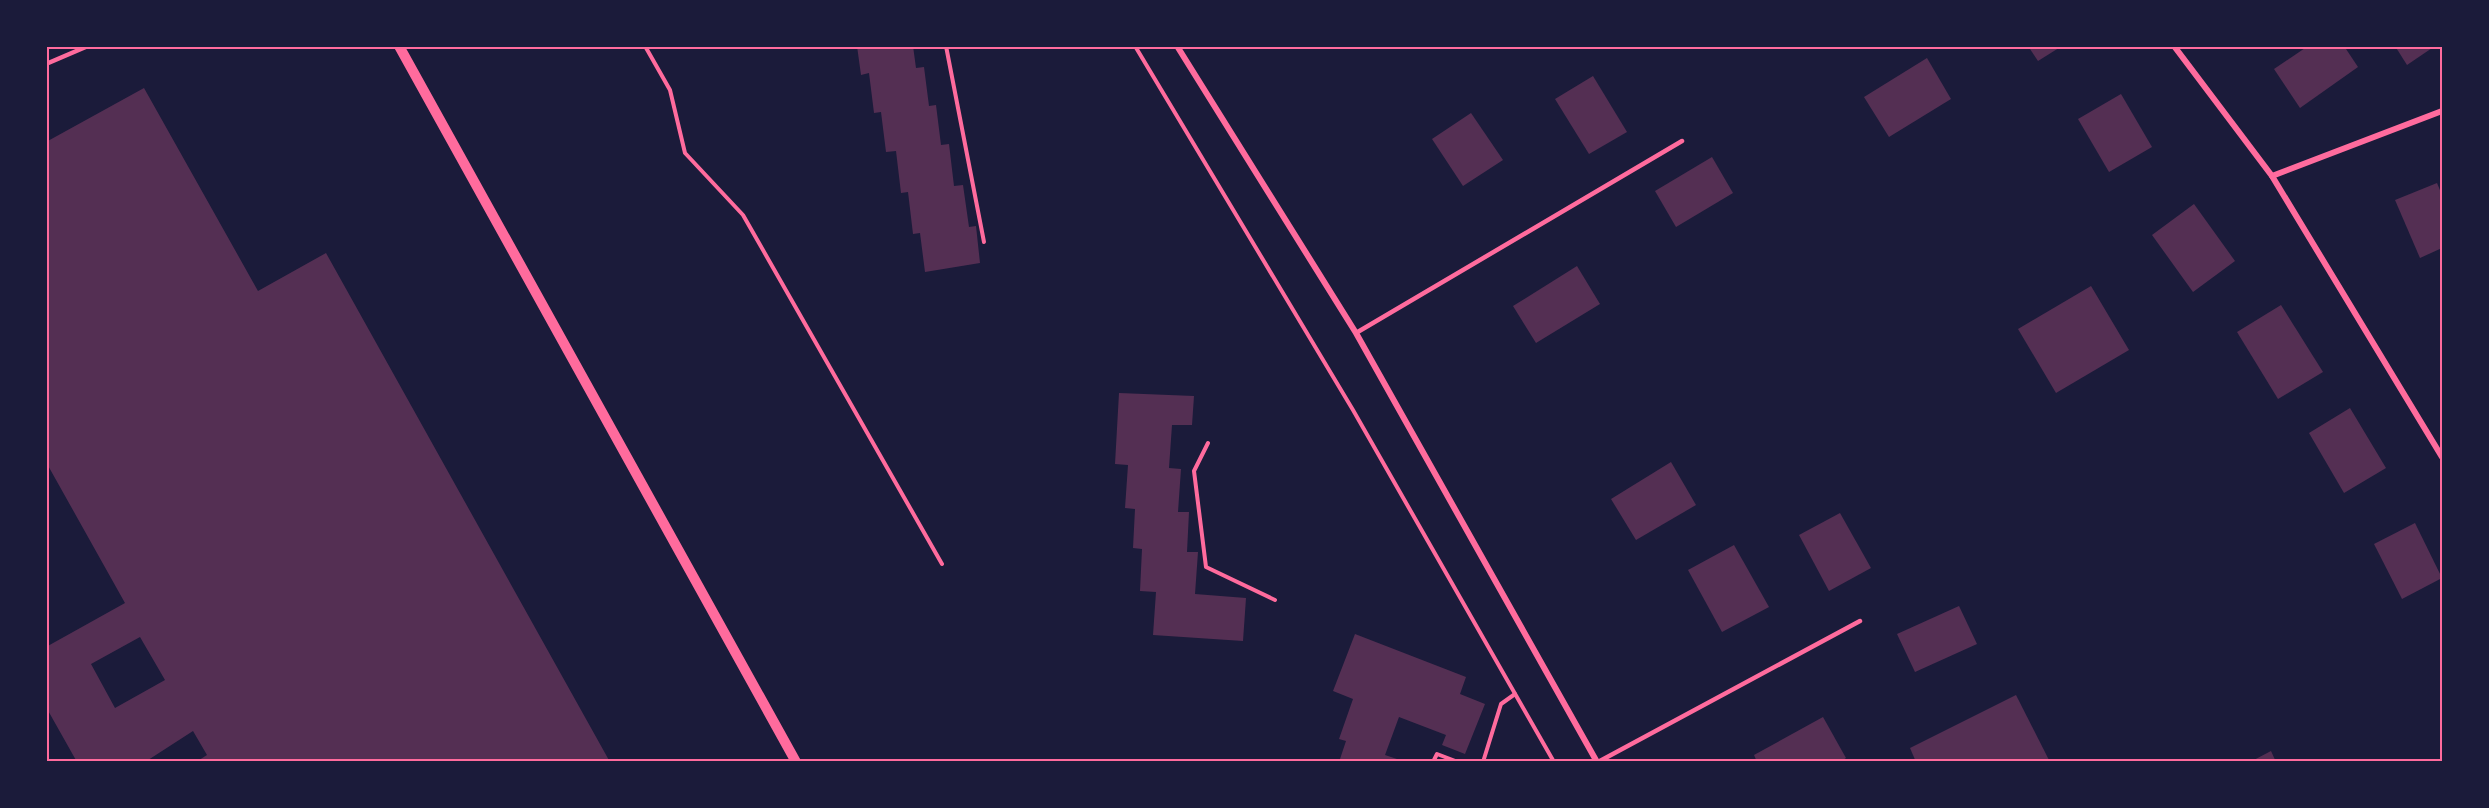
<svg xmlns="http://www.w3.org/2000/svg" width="2489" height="808" font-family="'Work Sans',sans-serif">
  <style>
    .building { fill: #542f53; fill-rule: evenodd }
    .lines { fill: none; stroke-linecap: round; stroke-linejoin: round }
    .path { stroke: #ff6b9d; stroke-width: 4 }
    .service { stroke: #ff6b9d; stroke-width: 4.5 }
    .minor { stroke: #ff6b9d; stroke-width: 6 }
    .tertiary { stroke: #ff6b9d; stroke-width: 10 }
    .neatline { fill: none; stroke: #ff6b9d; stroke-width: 2 }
  </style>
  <rect width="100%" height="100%" fill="#1b1b3a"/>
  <g class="building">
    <path d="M857 46H913L916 68 924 67 929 106 936 105 941 145 949 144 954 186 963 185 969 227 976 226 980 263 925 272 920 233 913 234 908 192 901 193 896 151 886 152 881 112 874 113 869 73 861 75Z"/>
    <path d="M2028 46H2062L2038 61Z"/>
    <path d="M2308 46H2344L2358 67 2300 108 2274 69Z"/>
    <path d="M2395 46H2435L2407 65Z"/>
    <path d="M1927 58 1951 99 1889 137 1864 97Z"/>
    <path d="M1593 76 1627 132 1589 154 1555 99Z"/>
    <path d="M144 88 258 291 326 253 610 762H196L207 755 193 731 145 762H77L46 707V647L125 603 46 462V142ZM140 637 165 680 115 708 91 664Z"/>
    <path d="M2121 94 2152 147 2109 172 2078 119Z"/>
    <path d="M1471 113 1503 160 1463 186 1432 139Z"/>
    <path d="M1712 157 1733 193 1676 227 1655 191Z"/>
    <path d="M2437 183 2442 195V248L2420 258 2395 200Z"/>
    <path d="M2194 204 2235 261 2193 292 2152 235Z"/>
    <path d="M1577 266 1600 304 1536 343 1513 306Z"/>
    <path d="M2091 286 2129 350 2056 393 2018 329Z"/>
    <path d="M2281 305 2323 372 2278 399 2237 332Z"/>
    <path d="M1119 393 1194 396 1192 425H1172L1169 468 1181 469 1178 512H1189L1187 552H1198L1195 594 1246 598 1243 641 1153 635 1156 592 1140 591 1142 549 1133 548 1135 509 1125 508 1128 465 1115 464Z"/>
    <path d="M2350 408 2386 468 2344 493 2309 433Z"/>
    <path d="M1671 462 1696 505 1636 540 1611 499Z"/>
    <path d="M1840 513 1871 568 1829 591 1799 535Z"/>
    <path d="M2415 523 2442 578 2402 599 2374 544Z"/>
    <path d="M1734 545 1769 607 1722 632 1688 570Z"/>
    <path d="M1959 606 1977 644 1915 672 1897 634Z"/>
    <path d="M1355 634 1466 677 1460 694 1485 704 1465 754 1442 745 1446 735 1399 717 1385 755 1397 759 1396 762H1339L1346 741 1339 739 1353 699 1333 691Z"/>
    <path d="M2016 695 2050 762H1916L1910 748Z"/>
    <path d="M1823 717 1846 758 1840 762H1757L1754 755Z"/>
    <path d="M2271 751 2276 762H2250Z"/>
  </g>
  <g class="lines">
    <g class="path">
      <path d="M645 46 670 90 685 153 743 215 942 564"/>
      <path d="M946 46 984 242"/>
      <path d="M1135 46 1353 410 1554 762"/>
      <path d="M1208 443 1194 471 1206 567 1275 600"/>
      <path d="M1433 762 1437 754 1458 762"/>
      <path d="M1483 762 1501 704 1515 694"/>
    </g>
    <g class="service">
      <path d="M46 64 88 46"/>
      <path d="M1356 333 1682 141"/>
      <path d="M1598 762 1860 621"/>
    </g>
    <g class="minor">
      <path d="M1177 46 1356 333 1597 762"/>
      <path d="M2174 46 2272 176 2442 457"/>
      <path d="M2272 176 2442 111"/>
    </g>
    <path class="tertiary" d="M399 46 796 762"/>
  </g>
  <rect width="2489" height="808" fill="none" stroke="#1b1b3a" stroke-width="96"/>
  <rect x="48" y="48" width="2393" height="712" class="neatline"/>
</svg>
